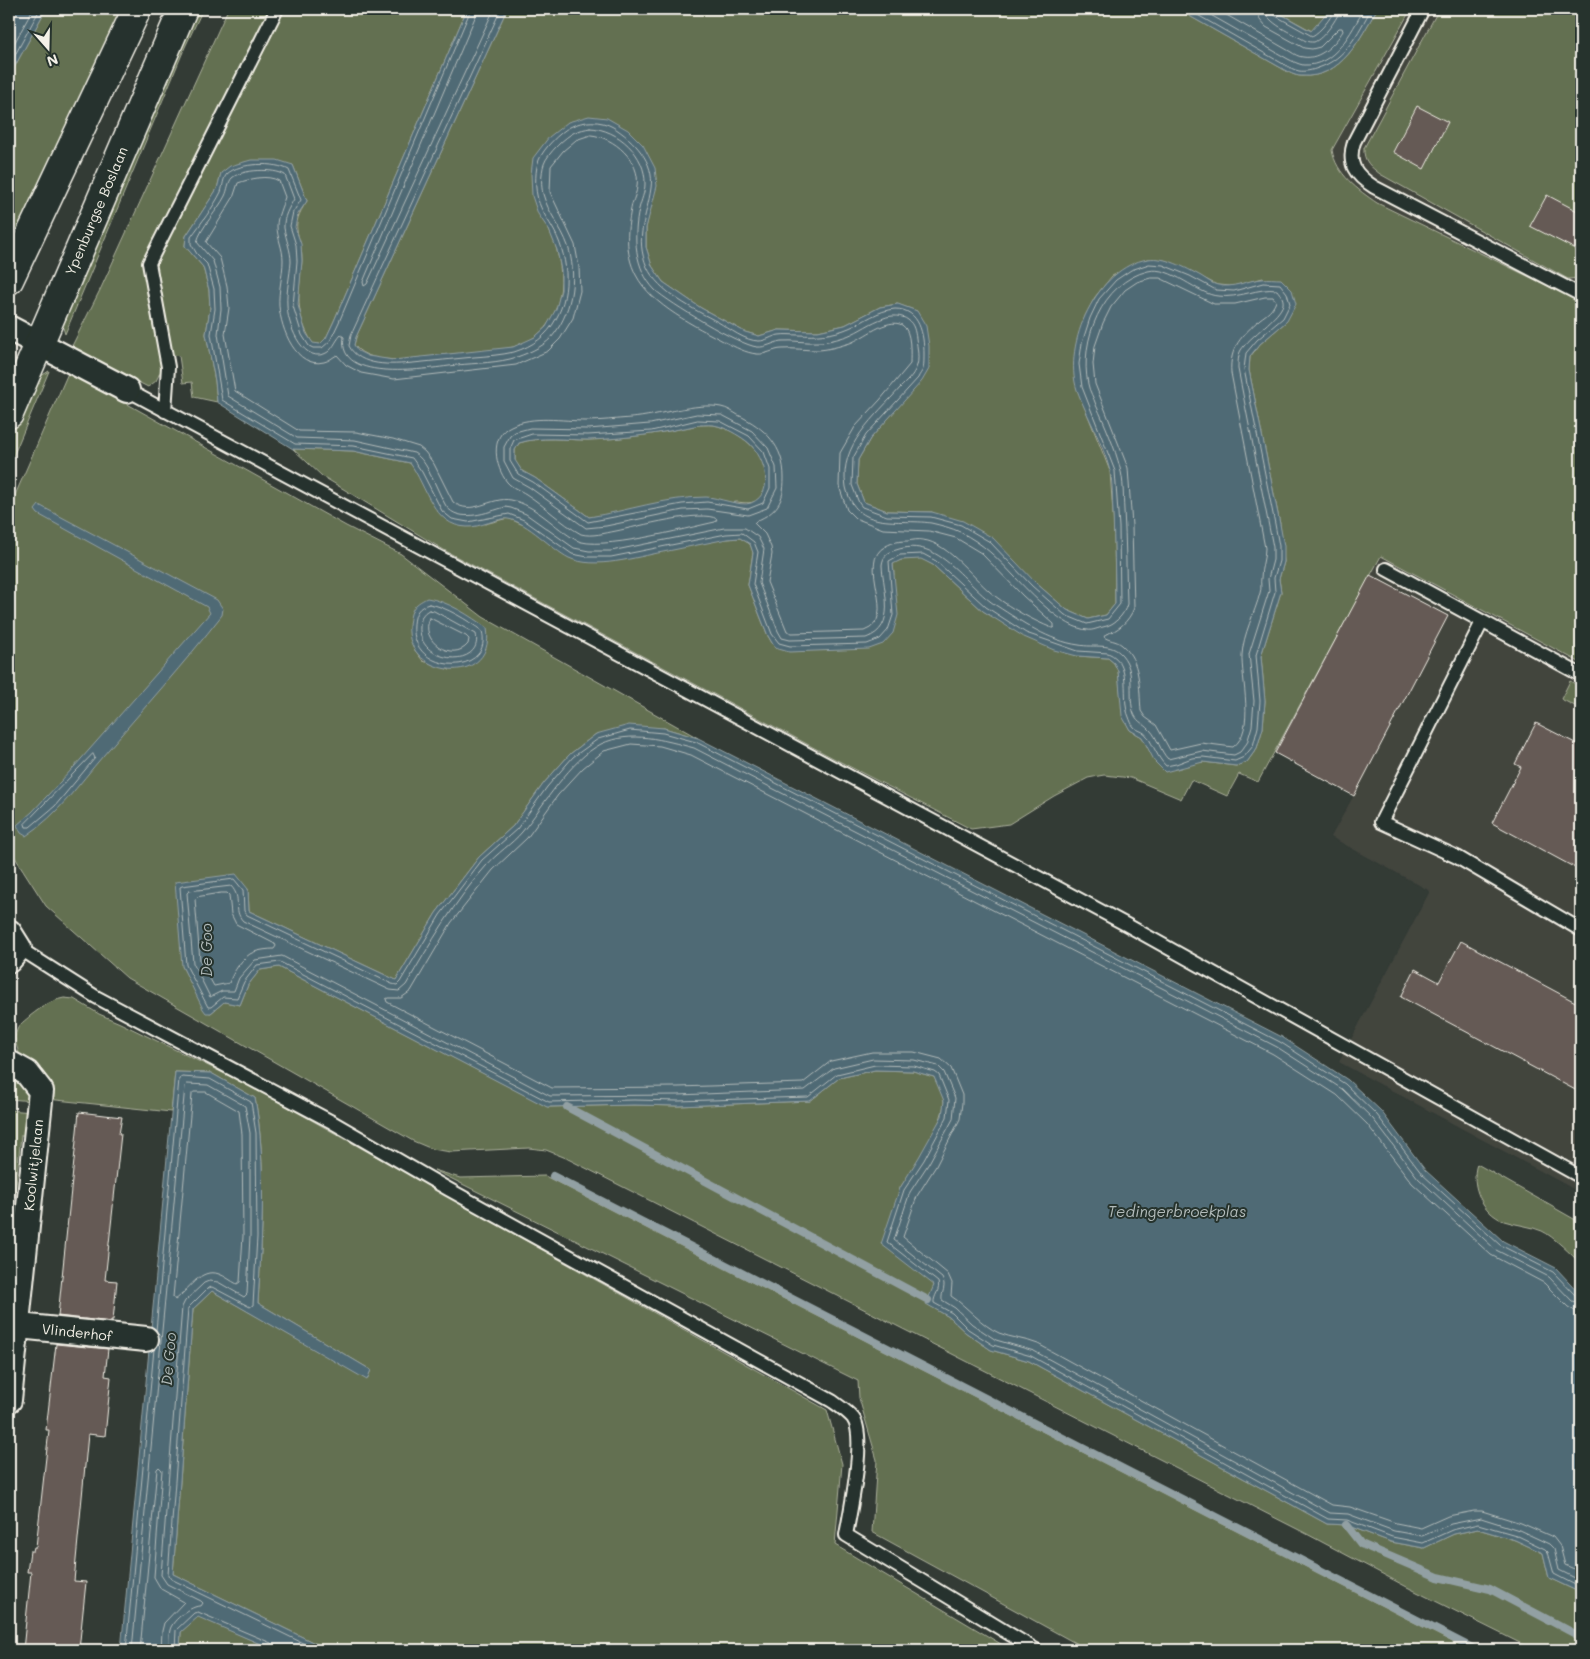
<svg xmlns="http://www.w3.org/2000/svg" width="1590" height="1659" font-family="Mali,sans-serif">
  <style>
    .built { fill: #42443e }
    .green { fill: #637051; stroke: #acb09c; fill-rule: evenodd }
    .water { fill: #506a75; stroke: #92a0a3; fill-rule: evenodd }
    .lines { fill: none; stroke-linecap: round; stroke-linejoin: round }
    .shore { stroke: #b2bbba; stroke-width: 1 }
    .stream { stroke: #92a0a3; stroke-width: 8 }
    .building { fill: #655a54; stroke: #f4f1e8 }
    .lane-casing { stroke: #f4f1e8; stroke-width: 16 }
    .street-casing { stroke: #f4f1e8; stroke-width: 28 }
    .secondary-casing { stroke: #f4f1e8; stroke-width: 31 }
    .lane { stroke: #26332d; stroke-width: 12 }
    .street { stroke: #26332d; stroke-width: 24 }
    .secondary { stroke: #26332d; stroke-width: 28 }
    .labels { text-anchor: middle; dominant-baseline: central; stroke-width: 4; stroke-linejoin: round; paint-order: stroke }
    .street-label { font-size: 14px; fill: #f4f1e8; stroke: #26332d }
    .water-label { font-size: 15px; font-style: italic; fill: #b2bbba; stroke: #26332d }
  </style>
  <rect width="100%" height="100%" fill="#333b35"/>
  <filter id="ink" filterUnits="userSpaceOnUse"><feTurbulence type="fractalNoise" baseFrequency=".02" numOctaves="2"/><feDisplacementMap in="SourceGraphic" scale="10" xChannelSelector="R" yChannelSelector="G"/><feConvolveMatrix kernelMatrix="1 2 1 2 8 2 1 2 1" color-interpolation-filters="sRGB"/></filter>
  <g filter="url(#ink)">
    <path class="built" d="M1409 9H1581V1193L1339 1062 1430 891 1331 837 1354 795 1262 746 1318 174Z"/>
    <g class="green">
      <path d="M46 9H130L9 262V77Z"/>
      <path d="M192 9H203L185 47 65 334 60 318Z"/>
      <path d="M228 9H467L334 321 326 338 320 344H313C300 322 297 306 300 281 300 274 302 266 302 259 301 230 288 229 307 201L293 165 221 173 217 189 186 236 185 246 203 267 209 290 210 308 206 334 215 381 217 402 194 397 192 382 183 383 179 356 169 354 156 381 148 387 83 354 72 346 101 288Z"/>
      <path d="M507 9H1177L1283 69C1288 72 1295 76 1301 76 1342 79 1360 38 1377 9H1411L1332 150C1336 174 1358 190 1377 203L1581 302V663L1381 556 1258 782 1239 774 1227 796 1191 780 1181 799 1131 778 1104 775 1088 778 1054 796 1009 824 971 829 835 759 444 550 322 476 293 449 353 451 410 463 418 474 485 524 508 518 521 524 727 539 740 538 750 544 753 552 748 585 768 636 775 648 894 575 893 563 901 560 921 558 933 565 983 611 1077 656 1108 658 1114 663 1118 671 1123 716 1130 730 1142 737 1149 749 1177 769 1193 763 1203 762 1236 766 1247 762 1257 748 1263 728 1265 701 1261 656 1281 592 1279 579 1284 562 1280 524 1249 370 1250 357 1260 344 1287 321 1263 278 1233 286 1217 285 1192 272 1164 260 1148 259 1112 276 1095 297 1085 316 1077 342 1074 364 1077 388 1110 471 1114 527 1115 604 1106 615 1088 619 1067 610 1036 583 932 512 887 511 864 502 857 484 858 460 870 439 894 412 917 311 897 304 880 307 845 325 818 331 779 330 759 336 745 332 701 308 663 282 652 266 646 247V228L650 210 549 230C552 237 556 244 557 251 568 292 557 335 513 347 494 352 472 352 452 354 427 357 371 369 354 345L356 337Z"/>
      <path d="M1272 9H1330L1312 31Z"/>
      <path d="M1439 9H1581V278L1568 279 1380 174C1371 167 1363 161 1364 148Z"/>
      <path d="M49 371 9 466V435L33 381Z"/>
      <path d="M68 373 122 401 346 526 401 554 483 617 698 738 664 728 596 734 570 754 544 783 513 826 479 857 436 913 396 980 249 911 248 889 182 966 206 1012 211 1013 224 1002 240 1005 248 985 260 970 279 967 548 1107 634 1105 678 1106 810 1101 839 1078 875 1070 913 1071 934 1077C937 1084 943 1094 944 1102 944 1124 912 1169 900 1188L934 1286 927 1304 949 1317 965 1332 991 1350 1029 1361 1327 1524 1346 1525 1391 1542 1424 1548 1454 1534 1478 1529 1515 1540 1543 1553 1549 1578 1581 1593V1650H1534L1407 1587 1305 1533 566 1158 546 1150 529 1148 451 1152 432 1149 413 1141 127 978 46 906 9 848V509ZM414 649 450 670 423 661Z"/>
      <path d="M699 425C705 425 713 424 718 426 734 431 750 441 759 455 766 465 770 490 760 499 753 504 745 503 737 502L589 517 535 478 522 471 515 461V450L519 443C541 436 565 440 588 440 626 439 662 433 699 425Z"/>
      <path d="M1570 681 1581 687V709L1561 699Z"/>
      <path d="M64 998 74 999 99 1014 120 1023 258 1090 827 1410 842 1464 835 1545 1011 1650H329L173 1574 193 1309 212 1291 367 1379 371 1370 258 1303C262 1236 267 1164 255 1098L211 1073 175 1072 171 1112 47 1099C38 1083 8 1048 17 1030 19 1024 26 1020 30 1016 42 1007 49 1001 64 998Z"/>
      <path d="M9 1073H14L33 1101 9 1099Z"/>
      <path d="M9 1110 32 1112 29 1135H21L12 1223 20 1224 17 1254H9Z"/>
      <path d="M1477 1164 1581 1223V1264C1572 1255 1553 1236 1542 1231 1531 1226 1516 1225 1504 1221 1482 1213 1470 1185 1477 1164Z"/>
      <path d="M434 1170 460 1178 545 1176 1468 1650H1088L872 1532 877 1460 859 1398 858 1381Z"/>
      <path d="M198 1616 274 1650H180L181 1632Z"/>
    </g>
    <g class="water">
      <path d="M9 9H46L9 77Z"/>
      <path d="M467 9H507L356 337 354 345 358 351 368 356 393 360 513 347 535 337 546 327 556 309 561 290V270L557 250 549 230 538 214 532 196 531 174 533 158 549 137 568 122 589 116 607 118 628 130 643 145 655 168 657 186 646 228V247L652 266 663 282 701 308 745 332 759 336 779 330 818 331 845 325 880 307 898 304 917 311 926 326 929 346V369L922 381 870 439 858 460 857 484 864 502 887 511 932 512 963 521 993 538 1036 583 1067 610 1088 619 1106 615 1115 604C1115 574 1114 543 1113 513 1112 499 1113 484 1110 471 1103 443 1087 417 1077 390 1062 344 1097 267 1148 259 1165 256 1186 268 1201 276 1206 279 1212 284 1218 285 1233 289 1247 280 1262 279 1268 278 1275 279 1281 279L1292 290 1296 304 1287 321 1260 344 1250 356 1249 370 1280 524 1284 546V562L1279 579 1281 592 1261 656 1265 701 1263 728 1257 748 1247 762 1236 766 1203 762 1165 772 1155 762 1142 737 1130 730 1122 716 1118 671 1114 663 1108 658 1077 656 1054 650 1024 637 983 611 933 565 921 559 901 560 893 564 898 615 893 633 883 644 869 649 789 652 775 648 768 636 748 585 753 553 750 544 740 538 727 539C706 543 684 548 663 552 636 557 595 570 569 558 551 549 528 522 508 519 499 517 479 528 467 527 433 526 427 487 410 463L353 451 293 449 217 402 215 381 206 334 210 308 209 290 203 267 185 246 186 236 217 189 221 173 230 166 251 160H277L293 165 307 201 298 214 295 227 301 244 302 261 298 305 306 333 313 343 320 344 326 338 334 321ZM699 425C705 425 712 424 718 426 726 428 738 435 745 440 763 452 778 492 751 503 740 507 718 497 706 497 666 497 627 511 589 517L535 478 522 471 515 460V450L519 443C541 436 565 440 588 440 626 439 662 433 699 425Z"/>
      <path d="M1177 9H1272L1311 31 1330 9H1377C1360 38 1342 79 1301 76 1295 76 1288 72 1283 69Z"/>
      <path d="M39 505 217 600 223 609 222 615C184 664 143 709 103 756 78 785 59 814 26 836L21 833 17 825 32 812 74 767 210 613 207 607 38 514 35 510Z"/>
      <path d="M427 598C448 601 470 616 487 628 497 688 404 679 409 625 411 609 413 605 427 598Z"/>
      <path d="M629 725 664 728 698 738 1282 1037 1348 1080 1381 1111 1425 1170 1503 1241 1556 1268 1581 1295V1593L1549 1578 1543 1553 1515 1540 1478 1529 1454 1534 1424 1548 1391 1542 1346 1525 1327 1524 1029 1361 991 1350 965 1332 949 1317 926 1304 934 1285 881 1244 900 1188 919 1157 942 1116 944 1101 934 1077 913 1071 875 1070 839 1078 810 1101 678 1106 634 1105 547 1107 279 967 260 970 248 985 240 1005 224 1002 211 1013H206L203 1009 182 966 175 882 236 874 248 889 249 911 396 980 436 913 479 857 513 826 544 783 570 754 596 734Z"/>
      <path d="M175 1072 211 1073 255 1098C267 1165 262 1235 258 1303L371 1370 367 1380 212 1291 193 1309 173 1574 329 1650H274L198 1617 181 1632 180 1650H121Z"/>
    </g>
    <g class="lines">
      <g class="shore">
        <path d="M471 9 339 322 330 341 322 348H313L309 346 302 335 293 306 297 261 296 245 290 226 293 212 301 200 289 170C275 162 240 162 227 174 223 178 223 186 221 192 213 208 201 223 191 237V244L197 254 207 264 214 289 215 309 211 334 222 400 295 444 354 446 412 458 422 472 442 511 452 519 468 522 509 514 524 520 572 554 588 557H611L726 534 742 533 754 542 758 552 753 584 772 634 779 643 790 646 867 644 880 639 888 630 893 615 889 561 900 555 923 554 936 561 986 607 1026 633 1078 651 1108 653C1134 664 1120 698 1129 717 1130 720 1132 725 1134 727 1138 731 1144 731 1147 736 1154 746 1157 757 1166 766L1176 764 1192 758 1203 757 1235 761 1244 757 1253 746 1258 727 1260 701 1256 655 1275 592 1274 578 1279 561V546L1275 524 1244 369 1246 353 1257 340 1283 318 1290 304 1287 293 1280 284 1263 283 1234 291 1216 290 1190 276 1163 265 1149 264 1131 270 1116 280 1099 299 1090 318 1082 343 1079 364 1082 387 1115 471 1119 527 1120 604 1108 619 1087 624 1065 615 1032 586 990 542 961 525 931 517 887 516 862 507 859 503 852 485 853 458 866 435 918 378C919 375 922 372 923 369 924 365 924 359 924 354 924 335 920 309 895 309 878 310 864 322 849 328 833 335 816 336 799 335 793 335 785 334 779 335 772 336 766 341 759 341 745 341 730 329 718 322 695 310 658 292 647 267 634 237 647 217 651 188 655 162 634 140 613 127 601 120 583 120 570 127 560 132 543 149 539 160 535 169 535 186 537 195 539 207 546 217 552 227 568 254 572 291 556 319 547 336 533 346 514 352 501 355 487 356 474 357 454 359 433 361 413 363 392 365 360 367 349 346L351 335 501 9"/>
        <path d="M477 9 476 15 363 282 364 286 367 284 494 9"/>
        <path d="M1187 9 1285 65C1289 67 1294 70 1299 71 1305 72 1313 70 1318 68 1346 59 1358 33 1371 9"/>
        <path d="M1200 9 1288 59C1292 61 1298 64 1303 65 1335 67 1351 32 1364 9"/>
        <path d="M1216 9 1291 52C1294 54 1299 57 1303 57 1320 60 1335 44 1343 31L1342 28H1339L1320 47 1312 49 1304 48 1266 27 1260 20 1257 9"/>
        <path d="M1265 9C1265 23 1294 34 1306 41 1309 42 1310 42 1314 42 1323 39 1339 17 1340 9"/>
        <path d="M1271 9 1274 15 1312 36C1320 32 1332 18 1334 9"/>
        <path d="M9 53 33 9"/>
        <path d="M9 66 40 9"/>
        <path d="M590 128C618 129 646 155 645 184 645 192 641 201 639 209 633 237 634 268 655 290 669 303 739 345 757 347 766 348 774 342 782 341 794 340 806 343 818 342 827 342 838 339 847 336 860 331 871 322 884 318 891 315 902 315 908 320 914 324 915 332 916 338 917 347 920 360 916 368 913 376 906 382 900 388 876 416 838 445 846 487 856 532 898 518 931 523 940 525 952 528 960 532 984 544 997 558 1015 577 1030 593 1064 629 1088 630 1092 631 1098 628 1103 627 1114 625 1124 616 1127 604 1126 573 1126 541 1124 510 1123 496 1124 481 1120 468 1115 448 1105 424 1096 405 1094 398 1089 391 1088 384 1079 341 1102 282 1148 271 1171 265 1198 295 1218 296 1239 299 1258 287 1277 290 1280 294 1284 298 1283 304 1280 317 1250 336 1241 350 1238 355 1238 363 1238 369L1273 547V560L1268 579 1269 591 1249 654 1254 701 1252 726 1247 743 1240 752 1234 755 1202 751 1168 759C1160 751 1158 738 1150 730 1144 723 1138 723 1134 714 1127 696 1137 673 1122 655 1111 642 1094 648 1079 645 1049 641 1022 622 997 606 965 586 940 535 896 550 888 552 883 556 882 565 883 591 898 627 866 638L790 640 782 638 778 631 759 583 764 549 758 537 745 528H724L611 551H589L574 548 526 514 511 508 505 507C488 512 459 524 446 506 440 496 436 484 430 474 427 466 421 457 414 453L355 440 297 438 228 396 218 334 221 309 220 287 213 261 197 242C201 227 218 210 225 196 228 190 228 182 232 178 242 169 274 168 285 175L294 199C289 208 283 217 284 228 286 240 291 250 291 262 290 276 286 291 287 305 287 322 301 362 324 354 333 351 335 341 341 335L344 337C336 385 431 368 457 365 476 363 499 363 517 357 531 352 547 345 555 333 573 308 577 275 568 246 562 228 548 213 543 194 541 186 541 173 544 164 547 154 566 136 575 132 580 130 585 129 590 128Z"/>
        <path d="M591 135C614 137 641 161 637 186 637 192 634 198 632 204 627 228 624 252 636 275 652 306 695 326 725 342 735 347 746 353 757 354 766 355 774 349 782 349 794 348 805 350 817 350 827 350 840 346 850 343 864 338 887 317 902 325 912 331 910 354 910 364L880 400 855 427 840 453 839 486 847 510 855 518 883 529 929 531 956 538 981 553 1023 596 1054 624V628H1052C1032 620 1012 609 995 596 975 581 949 543 923 540 918 539 913 540 908 541 900 541 893 542 886 546 854 562 901 618 864 631L792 633 787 631 767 582 772 554 771 547 765 534 754 523 756 521C777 512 784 502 784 478 784 446 765 428 738 415 733 412 727 408 721 407 696 402 658 416 631 418 616 419 601 421 586 421 562 421 533 415 511 426 489 436 495 467 507 482 512 488 520 490 526 494 545 506 561 523 581 534 592 537 605 533 616 531 636 527 702 509 717 519L715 522C687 528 598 552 576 540 555 528 536 505 511 500 491 496 472 517 453 502L434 464 425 452 419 447 393 439 356 432 299 431 235 391 225 334 229 308 227 286 220 258 206 242 233 198 238 183C250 179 267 174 279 181L285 197C282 207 277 216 277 226 277 238 283 248 283 260 283 275 278 291 279 306 281 329 296 369 324 362 329 361 333 357 337 355L346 365 361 373 394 379 516 365 548 351 560 339 573 318 580 291 579 267 575 245 550 192 551 166 563 151 576 140Z"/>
        <path d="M1151 278H1160L1214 304H1235L1265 297H1273L1276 301C1273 310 1267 314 1260 319 1242 336 1229 347 1231 373L1265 548C1265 559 1261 567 1261 578 1260 583 1262 588 1260 593 1255 613 1243 634 1242 655 1241 678 1256 731 1233 747L1201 743 1170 750 1156 725 1145 717 1141 711C1139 687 1141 661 1122 645 1116 640 1109 641 1104 637L1106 634C1118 631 1129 621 1134 608L1132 526 1128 468 1095 384 1093 364 1095 346 1103 323 1111 307 1125 290 1137 282Z"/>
        <path d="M697 414 722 415 752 431 768 448 776 467 777 488 767 508 748 515 707 509 683 510 606 526 586 528 529 487 513 478 504 461V447L510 436 515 432 530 428 588 429 650 424Z"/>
        <path d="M698 420 720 421 749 436 764 452 770 469V488L763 503 748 509 707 502 682 504 588 522 533 482 518 474 510 461V449L514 440 532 434 588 435 651 431Z"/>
        <path d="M429 604C445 606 469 621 482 631 494 677 409 676 414 624 415 613 418 607 429 604Z"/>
        <path d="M429 610 434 611 476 634C484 669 417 665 420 626 421 618 422 613 429 610Z"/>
        <path d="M430 618 466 636 469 639 468 644C453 663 418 641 430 618Z"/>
        <path d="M93 754 95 758 55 806 30 827H26L25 824Z"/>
        <path d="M221 893H227L229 895 231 914 236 924 275 944 276 946 274 949C268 949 260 950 254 952 243 956 233 972 229 983L214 986 200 961 195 899 197 897Z"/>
        <path d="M194 1092H206L239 1111 242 1134 243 1236 240 1282 237 1284C231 1281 225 1276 219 1274 200 1267 188 1291 175 1300L173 1297 192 1094Z"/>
        <path d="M1581 1298 1576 1296 1553 1272 1500 1245 1422 1174 1377 1115 1345 1084 1280 1042 696 742 663 733 630 730 598 739 573 757 547 787 517 829 482 860 440 915 400 982 397 985 392 984 247 915 244 911 243 890 234 879 182 886 180 887 186 965 208 1007H211L223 997 237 998 244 982 257 965 280 962 549 1102 634 1100 678 1101 808 1097 837 1074 875 1065 914 1066 935 1072 939 1075 949 1100 947 1117 924 1160 904 1190 887 1242 938 1282C941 1290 933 1296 934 1303L952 1313 968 1329 993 1345 1031 1356 1328 1519 1347 1520 1392 1537 1423 1543 1452 1530 1478 1524 1516 1535 1545 1549 1548 1552 1554 1574 1581 1588"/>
        <path d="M1581 1304 1572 1301 1549 1277 1496 1250 1418 1178 1373 1119 1342 1089 1277 1047 694 748C664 740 631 730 601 744 570 760 544 805 522 832 512 844 497 853 486 866 454 902 430 944 406 985L399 991 390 990 243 921C232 909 243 899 231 886L189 891 187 893 193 963 210 997 222 991H234L239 978 255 960 282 956 550 1096 678 1095 805 1090 834 1068 873 1059 914 1060 938 1066 944 1072 955 1098 953 1119 929 1163 910 1192 894 1240 942 1278C947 1287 941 1292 942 1300L955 1308 972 1324 996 1340 1034 1351 1330 1513 1348 1514 1394 1531 1422 1536 1451 1524 1481 1518 1519 1530 1549 1544 1554 1549 1559 1570 1581 1581"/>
        <path d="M1581 1312 1575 1311 1568 1307 1544 1283 1491 1255 1412 1183 1367 1124 1337 1095 1273 1054 691 755 660 746 631 744 604 751 583 768 558 795 527 838 493 870 451 923 411 991 401 998H388L386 999 387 1002 552 1088 678 1087 803 1083 831 1061 872 1052H914L941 1059 951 1068 962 1095V1103L960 1119 936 1166 917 1196 903 1237 948 1274 952 1283 951 1296C968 1307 981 1325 999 1333 1011 1338 1026 1339 1038 1344L1332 1505 1350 1507 1396 1523 1421 1528 1448 1516 1474 1511H1482L1521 1523 1553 1537 1560 1546 1565 1565 1581 1572"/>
        <path d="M156 1331 179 1079 182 1077 210 1079 251 1102 256 1133 257 1237 253 1305 250 1307 212 1287 208 1288 188 1308 168 1575 171 1579 317 1650"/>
        <path d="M126 1650 154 1349"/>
        <path d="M132 1650 185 1086 187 1084 208 1085 245 1106 250 1133V1236L247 1294 244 1297 218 1282 209 1281 204 1283 185 1301 182 1307 161 1575 167 1584 201 1601 203 1603 201 1606C192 1605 172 1620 170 1630 168 1636 169 1644 169 1650"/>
        <path d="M140 1650 157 1469 159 1467 162 1470 154 1577 161 1589 184 1602 164 1623 162 1631 161 1650"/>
        <path d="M175 1650 176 1630 194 1613 198 1612 271 1643 274 1646V1650"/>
      </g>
      <g class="stream">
        <path d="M567 1107 928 1300"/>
        <path d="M553 1176 1476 1650"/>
        <path d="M1346 1525 1361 1544 1438 1577 1490 1589 1581 1637"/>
      </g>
    </g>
    <g class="building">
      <path d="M1417 106 1448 122 1424 169 1393 152Z"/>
      <path d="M1547 195 1581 213V252L1530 226Z"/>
      <path d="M1370 575 1448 616 1354 796 1275 753Z"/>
      <path d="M1536 723 1581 746V871L1492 823 1521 767 1515 764Z"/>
      <path d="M1461 941 1581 1005V1093L1401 997 1415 969 1439 982Z"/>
      <path d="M79 1112 122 1117 119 1134H121L105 1280 117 1281 113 1320H111V1322L58 1316Z"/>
      <path d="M56 1344 108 1349 105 1376 111 1377 108 1406 105 1436 88 1434 74 1581 86 1582 79 1650H23L31 1572H27L30 1551H33L34 1547H36L49 1430H46Z"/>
    </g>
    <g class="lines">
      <defs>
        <g id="lane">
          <path d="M1423 9 1354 142C1347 164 1355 175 1374 187L1581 295"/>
          <path d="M127 390 1127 925 1581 1177"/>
          <path d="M165 411 168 367 149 263 277 9"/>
          <path d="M1386 569 1581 675"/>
          <path d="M1482 622 1381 822 1457 857 1581 930"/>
          <path d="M19 948 96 997 332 1122 448 1189 832 1401C839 1406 848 1412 853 1418 867 1436 850 1512 846 1535L1036 1650"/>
        </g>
        <g id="street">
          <path d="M9 328 127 390"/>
          <path d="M9 932 19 948 9 960"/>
          <path d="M9 1063 27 1073 41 1091 9 1400"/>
          <path d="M9 1325 146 1339"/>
        </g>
        <g id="secondary">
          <path d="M9 280 137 9"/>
          <path d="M9 414 183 9"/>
        </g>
      </defs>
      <use href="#lane" class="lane-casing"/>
      <use href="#street" class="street-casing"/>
      <use href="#secondary" class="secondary-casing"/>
      <use href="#lane" class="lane"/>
      <use href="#street" class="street"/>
      <use href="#secondary" class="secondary"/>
    </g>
  </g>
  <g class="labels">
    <g class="street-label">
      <text transform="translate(96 211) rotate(-67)">Ypenburgse Boslaan</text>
      <text transform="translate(33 1165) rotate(-84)">Koolwitjelaan</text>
      <text transform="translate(77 1332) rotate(6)">Vlinderhof</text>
    </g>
    <g class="water-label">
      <text transform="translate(206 950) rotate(-90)">De Goo</text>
      <text x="1177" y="1211">Tedingerbroekplas</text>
      <text transform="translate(168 1359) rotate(-85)">De Goo</text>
    </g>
  </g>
  <rect width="1590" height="1659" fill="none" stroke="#26332d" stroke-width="30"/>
  <rect x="15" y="15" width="1560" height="1629" fill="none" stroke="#f4f1e8" stroke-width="2" filter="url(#ink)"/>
  <g transform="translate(48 48) rotate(160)" stroke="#26332d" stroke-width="4" paint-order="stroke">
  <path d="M0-4L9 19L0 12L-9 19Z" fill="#f4f1e8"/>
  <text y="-8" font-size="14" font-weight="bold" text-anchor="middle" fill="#f4f1e8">N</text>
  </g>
</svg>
